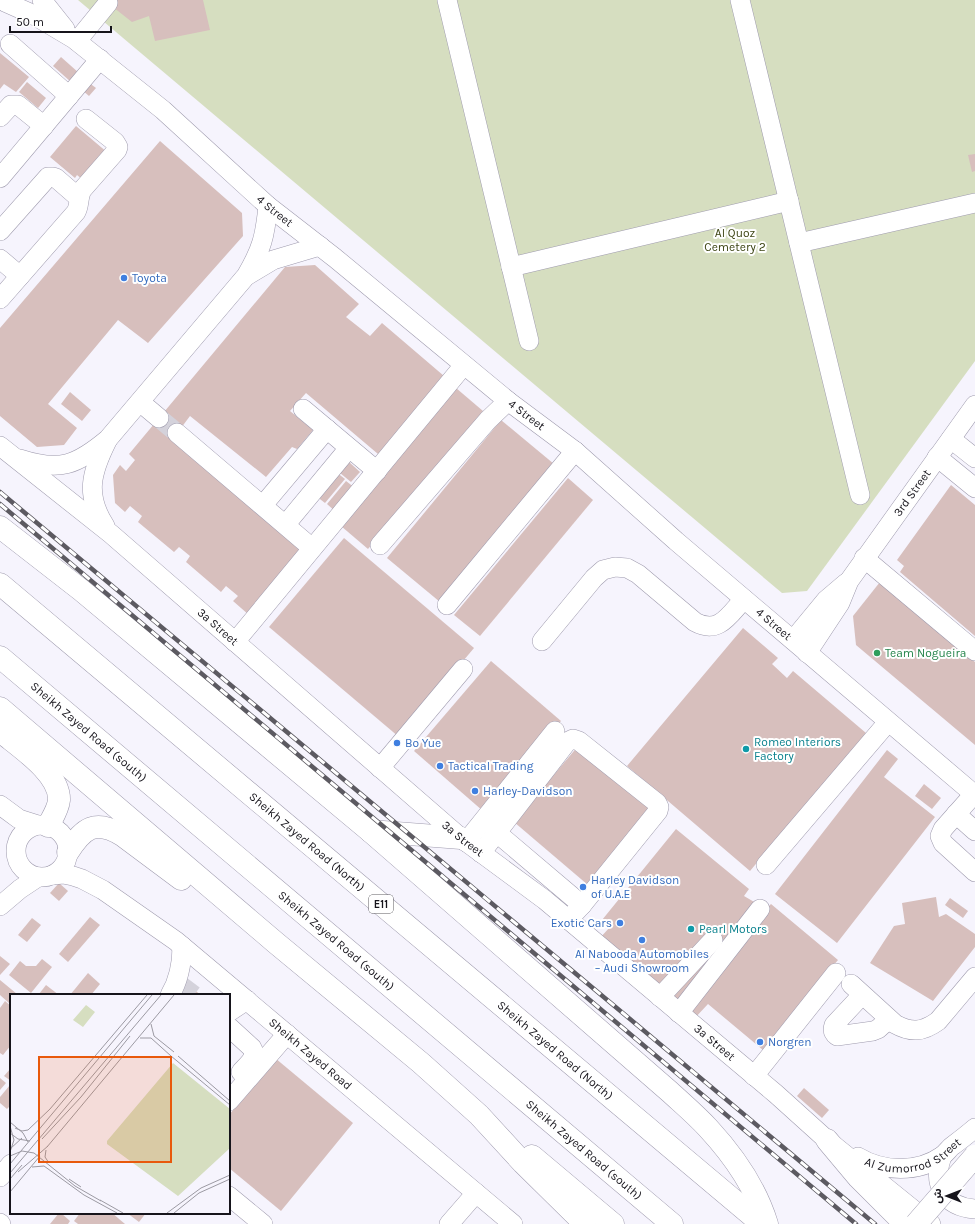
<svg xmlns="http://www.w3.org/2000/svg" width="975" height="1224" font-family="Karla,'Noto Sans Arabic',sans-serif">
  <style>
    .green { fill: #d6dec0 }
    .building { fill: #d7bfbd }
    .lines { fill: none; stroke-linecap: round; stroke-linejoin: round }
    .minor-tunnel { stroke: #d4d2db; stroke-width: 19; stroke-dasharray: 19 10; stroke-linecap: butt }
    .minor-casing { stroke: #9f9bae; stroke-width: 20 }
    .highway-casing { stroke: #9f9bae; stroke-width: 23 }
    .minor { stroke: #fff; stroke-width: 19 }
    .highway { stroke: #fff; stroke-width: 22 }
    .rail-casing { stroke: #5c5a61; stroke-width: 4.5 }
    .rail { stroke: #fff; stroke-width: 3; stroke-dasharray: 9; stroke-linecap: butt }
    .highway-bridge-casing { stroke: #9f9bae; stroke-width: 23; stroke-linecap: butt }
    .highway-bridge { stroke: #fff; stroke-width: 22 }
    .shop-dot { fill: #3f7fe0; stroke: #fff; stroke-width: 1.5 }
    .leisure-dot { fill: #2e9e5b; stroke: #fff; stroke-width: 1.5 }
    .culture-dot { fill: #0f9aa8; stroke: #fff; stroke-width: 1.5 }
    .labels { text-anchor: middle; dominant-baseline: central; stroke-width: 4; stroke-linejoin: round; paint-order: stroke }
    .shield { fill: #fff; stroke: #5c5a5f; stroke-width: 1 }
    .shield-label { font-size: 11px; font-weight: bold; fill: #16141b }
    .street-label { font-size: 12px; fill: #16141b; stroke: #fff }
    .park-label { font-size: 12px; fill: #3c4413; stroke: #fff }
    .shop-label { font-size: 12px; fill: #366cbe; stroke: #fff; text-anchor: start }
    .leisure-label { font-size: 12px; fill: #27864d; stroke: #fff; text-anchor: start }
    .culture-label { font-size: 12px; fill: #0d838f; stroke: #fff; text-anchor: start }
    .inset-road { fill: none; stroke: #9c9aa3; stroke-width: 1 }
    .view { fill: #e8590c; fill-opacity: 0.15; stroke: #e8590c; stroke-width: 2 }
    .inset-edge { fill: none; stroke: #16141b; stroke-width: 2 }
  </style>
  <rect width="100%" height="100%" fill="#f6f4fd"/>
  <path class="green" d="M78 0H975V361L807 591 782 593Z"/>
  <g class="building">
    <path d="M104 0H203L210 30 155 41 149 16 132 22Z"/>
    <path d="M0 53 29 77 16 92 4 84 0 89Z"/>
    <path d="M61 57 79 73 71 82 53 66Z"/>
    <path d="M27 82 46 98 38 108 19 92Z"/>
    <path d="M88 82 96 88 89 96 82 90Z"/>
    <path d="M76 126 108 153 84 181 77 175 75 178 50 157Z"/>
    <path d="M160 141 242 213 243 236 148 343 118 320 48 404 77 428 64 445 37 447 0 416V328Z"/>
    <path d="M975 154V171L972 172 968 155Z"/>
    <path d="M315 265 359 304 346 317 370 336 382 323 444 376 378 454 306 393 290 411 313 430 297 449 292 447 266 477 190 416 175 436 306 548 249 615 233 601 238 596 226 586 221 592 186 562 190 556 179 547 174 552 138 522 142 516 130 506 125 512 115 503 113 475 120 465 126 471 135 460 129 454 285 267Z"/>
    <path d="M456 388 483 411 368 549 341 526Z"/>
    <path d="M70 392 91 410 82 421 61 404Z"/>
    <path d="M501 420 554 464 440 602 387 558Z"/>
    <path d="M349 462 360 472 351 482 340 473Z"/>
    <path d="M336 472 345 479 325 503 316 496Z"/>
    <path d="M568 478 593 500 480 636 454 615Z"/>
    <path d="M346 481 355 488 336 512 327 504Z"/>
    <path d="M951 485 975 505V636L900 572 904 566 897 560Z"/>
    <path d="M344 538 474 648 399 737 269 627Z"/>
    <path d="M880 582 975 662V745L856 645 853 616Z"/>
    <path d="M743 628 778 658 772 664 787 678 793 671 866 733 750 871 627 766Z"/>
    <path d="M491 661 561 721 483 811 414 751Z"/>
    <path d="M579 745 653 808 588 885 514 822Z"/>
    <path d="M887 750 898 759 884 777 935 817 837 943 775 894Z"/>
    <path d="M924 784 941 798 932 809 915 796Z"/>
    <path d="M676 829 749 889 744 896 766 909 771 904 838 960 763 1050 708 1004 694 1019 599 939 610 927 602 920Z"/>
    <path d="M59 883 68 891 59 901 50 893Z"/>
    <path d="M936 897 939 917 946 914 975 934V947L933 1001 870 963 894 926 905 924 902 903Z"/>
    <path d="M950 898 968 911 963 918 945 905Z"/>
    <path d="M90 917 100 925 68 962 59 954Z"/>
    <path d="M32 918 41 925 27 942 18 935Z"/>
    <path d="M0 956 10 964 0 975Z"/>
    <path d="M42 959 52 967 31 993 9 975 20 961 26 966H36Z"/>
    <path d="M88 973 100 984 91 995H70Z"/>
    <path d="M0 980 17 994 11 995V1001L9 1003 0 995Z"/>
    <path d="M185 983 201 995H175Z"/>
    <path d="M46 985 59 995H40L39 994Z"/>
    <path d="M5 1001 11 1006V1045L3 1055 0 1053V1008Z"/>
    <path d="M275 1058 353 1123 281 1211 229 1168V1115Z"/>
    <path d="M11 1068V1081L4 1076Z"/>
    <path d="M0 1078 6 1083 0 1090Z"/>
    <path d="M10 1085 11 1105 7 1109 0 1103V1097Z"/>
    <path d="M804 1088 829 1110 822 1118 797 1096Z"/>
    <path d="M59 1213H61L70 1221 68 1224H50Z"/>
    <path d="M80 1213H112L125 1224H78L74 1221Z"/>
    <path d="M127 1213H146L139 1222Z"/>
  </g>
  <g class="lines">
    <g class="minor-tunnel">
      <path d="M159 418 177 433"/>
      <path d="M182 986 194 995"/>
    </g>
    <defs>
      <g id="minor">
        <path d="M42 0 65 29"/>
        <path d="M447 0 529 341"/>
        <path d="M740 0 860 495"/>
        <path id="s1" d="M5 2 32 14 74 39 163 110 268 206 335 258 508 401 575 451 676 541 975 795"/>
        <path d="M77 41 108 3"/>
        <path d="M10 44 69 96"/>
        <path d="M0 117 11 105H18L44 126"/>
        <path d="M0 178 100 59"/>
        <path d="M0 231 48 177H53L56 178 79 198"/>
        <path d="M799 243 975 203"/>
        <path d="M0 259 20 276"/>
        <path d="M511 267 789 201"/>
        <path d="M248 275 273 260 320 246"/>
        <path d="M0 299 76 212C80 205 78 197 82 190L117 150 118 147 115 142 86 119"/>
        <path d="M140 402 159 418"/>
        <path d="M303 409 377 471"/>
        <path d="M177 433 312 548"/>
        <path d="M951 439 975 458"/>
        <path id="s2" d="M0 446 111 534 461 838 545 900 776 1094 827 1140 931 1224"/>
        <path d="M937 457 975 488"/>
        <path d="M20 459C60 472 77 465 108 439L246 276C262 249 265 236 268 206"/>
        <path d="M263 505 327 429"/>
        <path d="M286 524 349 448"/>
        <path d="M105 526C85 495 91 473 107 441"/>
        <path d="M380 545 488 420 508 401"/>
        <path d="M864 558 975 651"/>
        <path d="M447 605 575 451"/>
        <path d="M793 640 826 600 846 583"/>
        <path d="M542 641 594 578 603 570 615 567 627 568 638 574 695 622C719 635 729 615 744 599"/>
        <path d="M235 642 464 365"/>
        <path id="s3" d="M807 653 840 603 849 581 975 405"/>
        <path d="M380 768 463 669"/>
        <path d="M974 794 943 829 940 836 943 843 975 872"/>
        <path d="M0 805 19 819 38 825"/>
        <path d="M956 814 975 831"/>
        <circle cx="42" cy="851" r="26"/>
        <path d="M497 833 582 905"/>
        <path d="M466 842 555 731"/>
        <path d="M481 853 567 742 573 739 579 741 657 803 659 807 658 811 582 905 568 920"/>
        <path d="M766 865 888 722"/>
        <path id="s4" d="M53 875 63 874 73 876 82 879 103 890 176 941 513 1224"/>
        <path d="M0 906 20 889 38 877"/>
        <path d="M851 984 895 1024C911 1033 923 1032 938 1021L975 977"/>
        <path d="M170 995C179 980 182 964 182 946"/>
        <path d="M862 995 834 1025C832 1031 833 1033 837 1036L873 1031 878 1029 889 1019"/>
        <path d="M660 997 713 940"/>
        <path d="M229 1012 247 1000"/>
        <path d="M679 1013 760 909"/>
        <path d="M229 1027 252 1048C258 1057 247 1065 241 1072"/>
        <path d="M754 1076 836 973"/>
        <path d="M229 1101 287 1034"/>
        <path d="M942 1156C932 1184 944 1207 975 1209"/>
        <path id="s5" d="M858 1157C883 1172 918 1173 942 1156 946 1153 948 1150 951 1147 959 1141 967 1135 975 1128"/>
        <path d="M0 1177 11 1164"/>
        <path d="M229 1196 263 1224"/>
        <path d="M0 1223 1 1224"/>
        <path d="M449 1224 476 1193"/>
      </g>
      <g id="highway">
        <path d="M0 527 81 590 370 831 670 1092C683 1104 696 1115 708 1128 733 1155 756 1188 767 1224"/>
        <path id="s6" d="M0 584 762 1224"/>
        <path id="s7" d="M0 657 672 1224"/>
        <path d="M0 708 276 943 421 1063 479 1115 523 1163 585 1224"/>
        <path d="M0 731C19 747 60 773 59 800 58 810 52 818 48 826"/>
        <path d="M370 831 461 838"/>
        <path d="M68 852C83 828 95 819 122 835L181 879"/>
        <path d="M827 1140 858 1177 905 1224"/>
        <path d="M532 1156 613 1224"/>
      </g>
    </defs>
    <use href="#minor" class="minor-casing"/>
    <use href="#highway" class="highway-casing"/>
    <use href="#minor" class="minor"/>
    <use href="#highway" class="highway"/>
    <defs>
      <g id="rail">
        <path d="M0 492 875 1224"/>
        <path d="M0 504 856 1224"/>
      </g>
    </defs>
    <use href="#rail" class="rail-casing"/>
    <use href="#rail" class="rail"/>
    <defs>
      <path id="highway-bridge" d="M916 1224 975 1156"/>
    </defs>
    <use href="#highway-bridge" class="highway-bridge-casing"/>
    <use href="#highway-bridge" class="highway-bridge"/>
  </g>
  <g class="shop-dot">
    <circle cx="124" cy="278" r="4"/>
    <circle cx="397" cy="743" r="4"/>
    <circle cx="440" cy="766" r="4"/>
    <circle cx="475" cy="791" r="4"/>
    <circle cx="583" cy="887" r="4"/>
    <circle cx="620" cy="923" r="4"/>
    <circle cx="642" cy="940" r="4"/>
    <circle cx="760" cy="1042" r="4"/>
  </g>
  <circle class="leisure-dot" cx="877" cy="653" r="4"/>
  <g class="culture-dot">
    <circle cx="746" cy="749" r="4"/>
    <circle cx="691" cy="929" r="4"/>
  </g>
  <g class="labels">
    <rect class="shield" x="369" y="895" width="24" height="18" rx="3"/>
    <g class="shield-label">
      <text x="381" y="904">E11</text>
    </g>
    <g class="street-label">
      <text stroke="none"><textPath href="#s1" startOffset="343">4 Street</textPath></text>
      <text stroke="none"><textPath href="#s1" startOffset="667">4 Street</textPath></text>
      <text stroke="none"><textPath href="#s3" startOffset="192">3rd Street</textPath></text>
      <text stroke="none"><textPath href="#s1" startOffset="991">4 Street</textPath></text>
      <text stroke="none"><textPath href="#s2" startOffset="283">3a Street</textPath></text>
      <text stroke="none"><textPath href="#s7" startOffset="116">Sheikh Zayed Road (south)</textPath></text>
      <text stroke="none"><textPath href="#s2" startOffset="607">3a Street</textPath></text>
      <text stroke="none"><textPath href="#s6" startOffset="401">Sheikh Zayed Road (North)</textPath></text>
      <text stroke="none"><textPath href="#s7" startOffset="440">Sheikh Zayed Road (south)</textPath></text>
      <text stroke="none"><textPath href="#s2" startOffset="931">3a Street</textPath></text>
      <text stroke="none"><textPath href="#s6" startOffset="725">Sheikh Zayed Road (North)</textPath></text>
      <text stroke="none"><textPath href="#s4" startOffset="318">Sheikh Zayed Road</textPath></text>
      <text stroke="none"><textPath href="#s5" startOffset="60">Al Zumorrod Street</textPath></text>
      <text stroke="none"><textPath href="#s7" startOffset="764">Sheikh Zayed Road (south)</textPath></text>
    </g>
    <g class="park-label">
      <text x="735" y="233">Al Quoz<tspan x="735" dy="14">Cemetery 2</tspan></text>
    </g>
    <g class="shop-label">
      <text x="132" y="278">Toyota</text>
      <text x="405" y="743">Bo Yue</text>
      <text x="448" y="766">Tactical Trading</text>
      <text x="483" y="791">Harley-Davidson</text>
      <text x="591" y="880">Harley Davidson<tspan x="591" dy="14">of U.A.E</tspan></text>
      <text x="612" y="923" text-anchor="end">Exotic Cars</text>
      <text x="642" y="954" text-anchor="middle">Al Nabooda Automobiles<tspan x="642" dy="14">– Audi Showroom</tspan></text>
      <text x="768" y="1042">Norgren</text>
    </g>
    <g class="leisure-label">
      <text x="885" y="653">Team Nogueira</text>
    </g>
    <g class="culture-label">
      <text x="754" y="742">Romeo Interiors<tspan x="754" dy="14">Factory</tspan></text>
      <text x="699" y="929">Pearl Motors</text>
    </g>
  </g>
  <g transform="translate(10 994)">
    <rect width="220" height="220" fill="#f6f4fd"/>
    <path d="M76 11 85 18 73 33 63 26ZM163 69 220 115V154L168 202 97 150V147Z" fill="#d6dec0"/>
    <path class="inset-road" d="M141 30 144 42 164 58M130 44H141L161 62M161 62 220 111M168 62 220 107M0 128 13 139 18 148M0 132 4 146 0 158M5 134 12 137 18 136 40 115 137 1M0 139 8 145 20 147M32 145 71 103 120 42M37 153 164 1M0 155 12 144M36 156 35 163 39 169M0 162 12 157 24 159 65 192 91 207M0 170 142 1M22 173 34 172 74 201 107 219M8 178 38 152M0 179 151 1M0 185 12 171M59 185 71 193M0 198 30 162M90 206 113 219M157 219 191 194 220 181M164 219 189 199 220 185"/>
    <path class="view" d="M29 63H161V168H29Z"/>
    <rect width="220" height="220" class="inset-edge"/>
  </g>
  <g transform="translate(947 1196) rotate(270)" stroke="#ffffff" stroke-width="3" paint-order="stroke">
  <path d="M0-3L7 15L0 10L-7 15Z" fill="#16141b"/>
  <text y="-6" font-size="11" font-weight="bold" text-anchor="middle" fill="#16141b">ش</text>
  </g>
  <path d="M10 26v6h101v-6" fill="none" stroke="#16141b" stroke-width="2"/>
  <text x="16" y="26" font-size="12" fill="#16141b" stroke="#ffffff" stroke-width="3" paint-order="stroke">50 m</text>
</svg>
